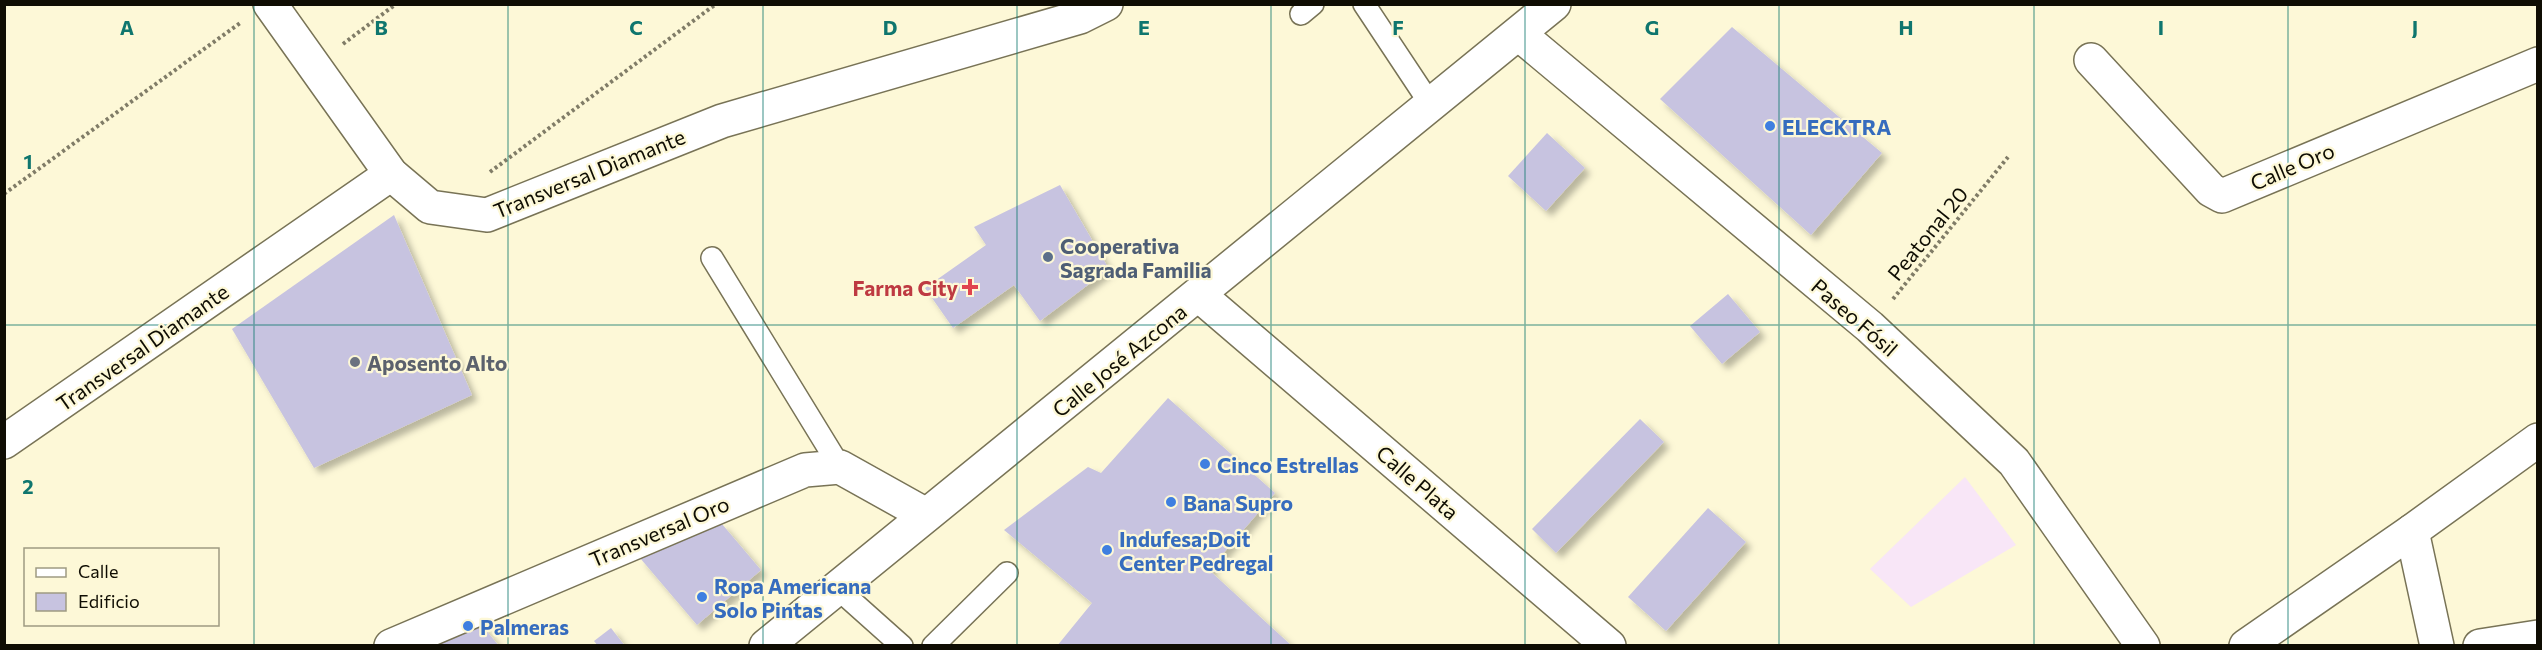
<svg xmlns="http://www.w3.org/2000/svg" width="2542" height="650" font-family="Commissioner,sans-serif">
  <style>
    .commercial { fill: #f8e6f7 }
    .building { fill: #c7c3e0; filter: url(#shadow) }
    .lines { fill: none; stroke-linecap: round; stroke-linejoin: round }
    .lane-casing { stroke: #787356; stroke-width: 24 }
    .street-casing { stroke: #787356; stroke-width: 36 }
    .secondary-casing { stroke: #787356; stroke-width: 36 }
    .path { stroke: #807c67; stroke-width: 4; stroke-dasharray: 3 3; stroke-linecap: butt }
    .lane { stroke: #fff; stroke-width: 21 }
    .street { stroke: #fff; stroke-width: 33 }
    .secondary { stroke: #fff; stroke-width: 33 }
    .grid { fill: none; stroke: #0f766e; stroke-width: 1.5; stroke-opacity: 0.55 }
    .shop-dot { fill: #3f7fe0; stroke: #fdf8d7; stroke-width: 2 }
    .service-dot { fill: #5c6f8a; stroke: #fdf8d7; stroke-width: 2 }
    .health-dot { fill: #e0444e; stroke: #fdf8d7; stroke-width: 2 }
    .worship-dot { fill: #6b7280; stroke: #fdf8d7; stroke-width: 2 }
    .labels { text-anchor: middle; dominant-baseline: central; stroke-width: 4.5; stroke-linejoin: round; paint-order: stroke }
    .shop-label { font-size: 21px; font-weight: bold; fill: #366cbe; stroke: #fdf8d7; text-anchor: start }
    .street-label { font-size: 21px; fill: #0f0d03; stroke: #fdf8d7 }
    .service-label { font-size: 21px; font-weight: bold; fill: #4e5e75; stroke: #fdf8d7; text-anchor: start }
    .health-label { font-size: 21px; font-weight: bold; fill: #be3a42; stroke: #fdf8d7; text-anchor: end }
    .worship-label { font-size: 21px; font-weight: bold; fill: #5b616d; stroke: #fdf8d7; text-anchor: start }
    .grid-label { font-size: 20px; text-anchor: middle; font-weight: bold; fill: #0f766e; stroke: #fdf8d7; stroke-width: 4.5; stroke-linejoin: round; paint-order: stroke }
  </style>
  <defs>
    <filter id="shadow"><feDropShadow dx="5.5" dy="5.5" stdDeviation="3" flood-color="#0004"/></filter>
  </defs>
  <rect width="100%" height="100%" fill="#fdf8d7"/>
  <path class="commercial" d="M1965 477 2016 545 1911 607 1870 569Z"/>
  <g class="building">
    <path d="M1732 27 1882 153 1811 235 1660 99Z"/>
    <path d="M1547 133 1585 168 1546 211 1508 176Z"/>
    <path d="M1060 185 1109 269 1040 321 1014 285 953 328 925 288 986 245 974 227Z"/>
    <path d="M394 215 472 395 314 468 232 329Z"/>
    <path d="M1728 294 1760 332 1722 364 1690 326Z"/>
    <path d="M1168 398 1275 493 1209 570 1292 646H1057L1092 603 1004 530 1088 467 1101 473Z"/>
    <path d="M1640 419 1664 442 1556 553 1532 529Z"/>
    <path d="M1708 508 1746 542 1666 631 1628 597Z"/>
    <path d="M722 524 761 570 697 625 640 558Z"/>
    <path d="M475 617 499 646H443L433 634Z"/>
    <path d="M611 628 625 646H598L594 641Z"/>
  </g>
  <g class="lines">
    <defs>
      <g id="lane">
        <path d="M1364 4 1431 105"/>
        <path d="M1301 14 1313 4"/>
        <path d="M712 258 840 467"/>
        <path d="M837 588 902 646"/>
        <path d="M933 646 1007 573"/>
      </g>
      <g id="street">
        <path d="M270 4 391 174 430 207 487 215 722 121 1080 17 1106 4"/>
        <path d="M1519 34 1870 327 2014 462 2143 646"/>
        <path d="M2091 60 2211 190 2222 196 2538 64"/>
        <path d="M1199 295 1609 646"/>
        <path d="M4 442 391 174"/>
        <path d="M2412 531 2437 646"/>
        <path d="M391 646 805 470 840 467 926 515"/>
        <path d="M2246 646 2412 531 2538 440"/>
        <path d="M2480 646 2538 637"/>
      </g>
      <path id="secondary" d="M766 646 1554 4"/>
    </defs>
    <use href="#lane" class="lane-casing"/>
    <use href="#street" class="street-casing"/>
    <use href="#secondary" class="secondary-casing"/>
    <g class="path">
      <path d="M343 44 396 4"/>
      <path d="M490 172 716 4"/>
      <path d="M4 194 240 23"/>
      <path d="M1893 299 2008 157"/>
    </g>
    <use href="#lane" class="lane"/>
    <use href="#street" class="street"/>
    <use href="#secondary" class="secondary"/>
  </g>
  <path class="grid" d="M254 4V646M508 4V646M763 4V646M1017 4V646M1271 4V646M1525 4V646M1779 4V646M2034 4V646M2288 4V646M4 325H2538"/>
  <g class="shop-dot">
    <circle cx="1770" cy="126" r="6"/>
    <circle cx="1205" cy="464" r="6"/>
    <circle cx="1171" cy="502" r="6"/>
    <circle cx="1107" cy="550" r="6"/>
    <circle cx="702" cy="597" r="6"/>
    <circle cx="468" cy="626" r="6"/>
  </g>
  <circle class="service-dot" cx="1048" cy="257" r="6"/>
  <path class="health-dot" d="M967 278h6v6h6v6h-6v6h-6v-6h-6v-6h6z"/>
  <circle class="worship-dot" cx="355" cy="362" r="6"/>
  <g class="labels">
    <g class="shop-label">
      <text x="1782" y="126">ELECKTRA</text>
      <text x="1217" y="464">Cinco Estrellas</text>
      <text x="1183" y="502">Bana Supro</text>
      <text x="1119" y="538">Indufesa;Doit<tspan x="1119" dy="24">Center Pedregal</tspan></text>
      <text x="714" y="585">Ropa Americana<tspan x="714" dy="24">Solo Pintas</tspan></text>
      <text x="480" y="626">Palmeras</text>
    </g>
    <g class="street-label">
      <text transform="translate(2292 166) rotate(-23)">Calle Oro</text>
      <text transform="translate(589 173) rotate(-22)">Transversal Diamante</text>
      <text transform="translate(1927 233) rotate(-51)">Peatonal 20</text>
      <text transform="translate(1855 317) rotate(41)">Paseo Fósil</text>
      <text transform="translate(142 347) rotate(-35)">Transversal Diamante</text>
      <text transform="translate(1119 360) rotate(-39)">Calle José Azcona</text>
      <text transform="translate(1418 482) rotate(41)">Calle Plata</text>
      <text transform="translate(659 531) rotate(-23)">Transversal Oro</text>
    </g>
    <g class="service-label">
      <text x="1060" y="245">Cooperativa<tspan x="1060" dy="24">Sagrada Familia</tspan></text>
    </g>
    <g class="health-label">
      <text x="958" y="287">Farma City</text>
    </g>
    <g class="worship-label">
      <text x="367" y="362">Aposento Alto</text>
    </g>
  </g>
  <g class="grid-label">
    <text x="127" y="35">A</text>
    <text x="381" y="35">B</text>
    <text x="636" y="35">C</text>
    <text x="890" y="35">D</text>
    <text x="1144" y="35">E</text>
    <text x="1398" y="35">F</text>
    <text x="1652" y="35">G</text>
    <text x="1906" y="35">H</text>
    <text x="2161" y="35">I</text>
    <text x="2415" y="35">J</text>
    <text x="28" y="169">1</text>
    <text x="28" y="494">2</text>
  </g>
  <rect width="2542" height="650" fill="none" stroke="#0f0d03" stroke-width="12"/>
  <rect x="24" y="548" width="195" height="78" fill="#fdf8d7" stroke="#9e9a82" stroke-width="1.5"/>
  <rect x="36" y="568" width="30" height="9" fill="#ffffff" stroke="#9e9a82" stroke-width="1.5"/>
  <text x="78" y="578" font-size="18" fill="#0f0d03">Calle</text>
  <rect x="36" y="593" width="30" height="18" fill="#c7c3e0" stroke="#9e9a82" stroke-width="1.5"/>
  <text x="78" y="608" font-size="18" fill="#0f0d03">Edificio</text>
</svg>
